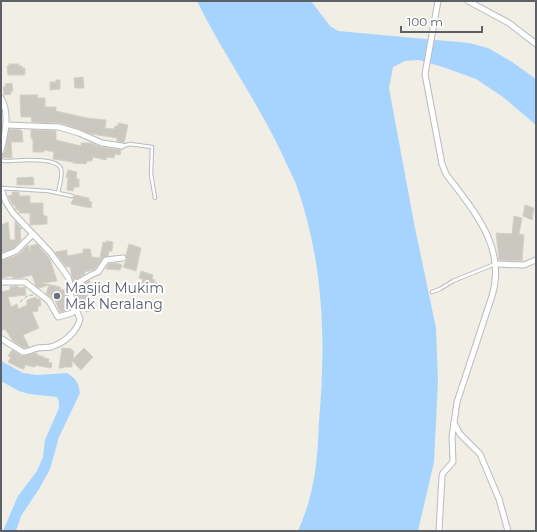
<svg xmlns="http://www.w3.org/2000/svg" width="537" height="532" font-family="Montserrat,sans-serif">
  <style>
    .water { fill: #a6d4ff }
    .building { fill: #cbc8c2; stroke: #d5d0c3 }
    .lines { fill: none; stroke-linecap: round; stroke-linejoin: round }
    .lane-casing { stroke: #b8bbbf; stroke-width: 4.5 }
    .street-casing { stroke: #b8bbbf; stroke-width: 7 }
    .path { stroke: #98c7a8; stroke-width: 1; stroke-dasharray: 4 2; stroke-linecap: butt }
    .lane { stroke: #fff; stroke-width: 2.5 }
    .street { stroke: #fff; stroke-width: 5 }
    .worship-dot { fill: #6b7280; stroke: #fff; stroke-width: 1.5 }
    .labels { text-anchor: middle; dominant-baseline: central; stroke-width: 4; stroke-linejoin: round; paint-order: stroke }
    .worship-label { font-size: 14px; fill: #5b616d; stroke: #fff; text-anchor: start }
  </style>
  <rect width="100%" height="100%" fill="#f0eee5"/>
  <g class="water">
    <path d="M197 1H311L330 26 338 31 469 43 488 48 512 62 536 79V125L503 97 476 79 443 67 419 60 405 61 393 67 389 88 414 223 436 328 438 382 434 462 418 531H298C304 517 309 503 312 488 317 467 318 444 319 422 326 341 324 262 296 184 292 175 287 165 283 156 258 102 223 54 197 1Z"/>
    <path d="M1 361 23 373 37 375 67 373 74 378 78 384 80 393 59 437 50 469 39 489 21 516 16 531H3L18 496 37 471 43 457 45 440 59 408V402L57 397 29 394 19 391 1 381Z"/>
  </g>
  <g class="building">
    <path d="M9 64H19L18 66H22V68H25V75H8L7 66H9Z"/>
    <path d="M83 77 84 88H75L74 78Z"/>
    <path d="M56 80H60V89L50 90V82H56Z"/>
    <path d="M12 83 13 91H11V94L4 95 3 87H5V84Z"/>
    <path d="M20 95H38L37 98H45V107H56V111L87 118 106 120 105 128 114 129 115 126H118V123L128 125 124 143 117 141V138L92 134 60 123 32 122 31 117H21Z"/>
    <path d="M9 129 21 130V131H22L23 142H11L12 158 1 157V155L5 152Z"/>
    <path d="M31 130 56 131V140L81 146V143H91L101 147 121 150 120 155 115 154 114 158 107 157 106 160 93 157 92 161H87L86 164 73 163V162L53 159 54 152 44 150V152H33V139H31Z"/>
    <path d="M68 170 77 172 76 179H79V187H74L73 191 67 190 68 177H66Z"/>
    <path d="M33 177 34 185H17V178Z"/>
    <path d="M12 192H19V196H30V203H43V214L44 216H47V224L30 225V213H19V210H16L15 205H13L8 196 12 195Z"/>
    <path d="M75 195 89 198V201L92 202 91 208 71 204Z"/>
    <path d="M525 205 534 208 532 220 523 216Z"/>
    <path d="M514 216 522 218 519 234 524 235 522 261 499 260 496 233 512 234Z"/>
    <path d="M15 221 22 229 20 230 21 240 14 248 1 253V225L8 222 10 240H15Z"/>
    <path d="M106 241 113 242 112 251H109L108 256 103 258 95 269 89 271 84 272 85 274 73 281 70 267H66L55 252 67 250V256L83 253V249H90L92 257 100 258 103 242 106 243Z"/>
    <path d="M37 244 42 250 43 252H44L50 259 57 281 42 283 60 287 61 290 67 289V298L71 308 70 310 60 312 55 300 46 294 49 285 39 288 36 286 32 275 19 278H13L12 276 1 278V261L18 255 28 245 30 252V246Z"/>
    <path d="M129 244 141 248 136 271 123 267 127 259 126 255Z"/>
    <path d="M116 263 122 265 120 270 106 269 108 264Z"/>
    <path d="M141 271 153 275 152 279 155 280 154 282 163 285 162 290 157 289V290L141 285 143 279 139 278Z"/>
    <path d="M89 280 91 284 93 282 95 288 93 289V290L87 293 90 302 91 301 93 305 89 307 91 310 86 312 82 304 79 305 75 296V290L77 291 76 289Z"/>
    <path d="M15 286H18V288L25 287 26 295 8 297 11 307 17 304 18 309 27 305V300L36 297 37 299H40L41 306H38V311L32 312 39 328 23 335 29 347 24 348 13 341 5 329 1 331V292L10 290V287Z"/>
    <path d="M62 348 72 349V351H74L73 359 84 348 93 357 81 370 72 361V367H64L63 368H59Z"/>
    <path d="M12 350 22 356 37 353V355L44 357V358L49 359 48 362 52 363 51 368 35 365V367L25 365 24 369 20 368 8 362 11 357 8 356Z"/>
  </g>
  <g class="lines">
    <defs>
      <g id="lane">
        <path d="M123 146 130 144 152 147 151 174 155 198"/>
        <path d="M1 160 4 161C16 161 57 156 61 169 63 175 59 187 58 193L72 196"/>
        <path d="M1 188 48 191 58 193"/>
        <path d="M432 292 440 289 453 281 495 264"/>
      </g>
      <g id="street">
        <path d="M438 1 425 74 442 164 446 174C473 210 507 247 492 296L457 402 452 437 453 462 443 473 442 476 439 531"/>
        <path d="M468 1 509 23 536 44"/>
        <path d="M1 98C10 113 5 135 1 151"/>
        <path d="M6 125 59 127 79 133 102 143 122 146"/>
        <path d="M1 189 6 202 13 213 50 252 68 277 71 287V297L80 319C77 332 64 343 51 347 47 348 42 347 38 348 33 349 28 352 23 352L2 339"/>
        <path d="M1 257 16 251 33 234"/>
        <path d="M496 264 524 265 536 260"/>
        <path d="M1 282H25L49 301 58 317 72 313 75 309"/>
        <path d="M71 287C80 282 89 275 98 272L106 260 123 258"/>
        <path d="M454 423 460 434 480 454 499 499 508 531"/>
      </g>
    </defs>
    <use href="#lane" class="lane-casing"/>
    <use href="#street" class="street-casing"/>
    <path class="path" d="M20 302 27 296 33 295"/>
    <use href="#lane" class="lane"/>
    <use href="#street" class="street"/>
  </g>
  <circle class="worship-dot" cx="57" cy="296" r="4"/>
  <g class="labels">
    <g class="worship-label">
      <text x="65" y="288">Masjid Mukim<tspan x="65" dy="16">Mak Neralang</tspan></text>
    </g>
  </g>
  <rect width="537" height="532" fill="none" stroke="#5d6166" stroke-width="4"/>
  <path d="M401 26v6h81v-6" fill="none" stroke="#5d6166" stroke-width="2"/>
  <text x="407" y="26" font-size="12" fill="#5d6166" stroke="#ffffff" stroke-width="3" paint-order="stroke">100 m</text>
</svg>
